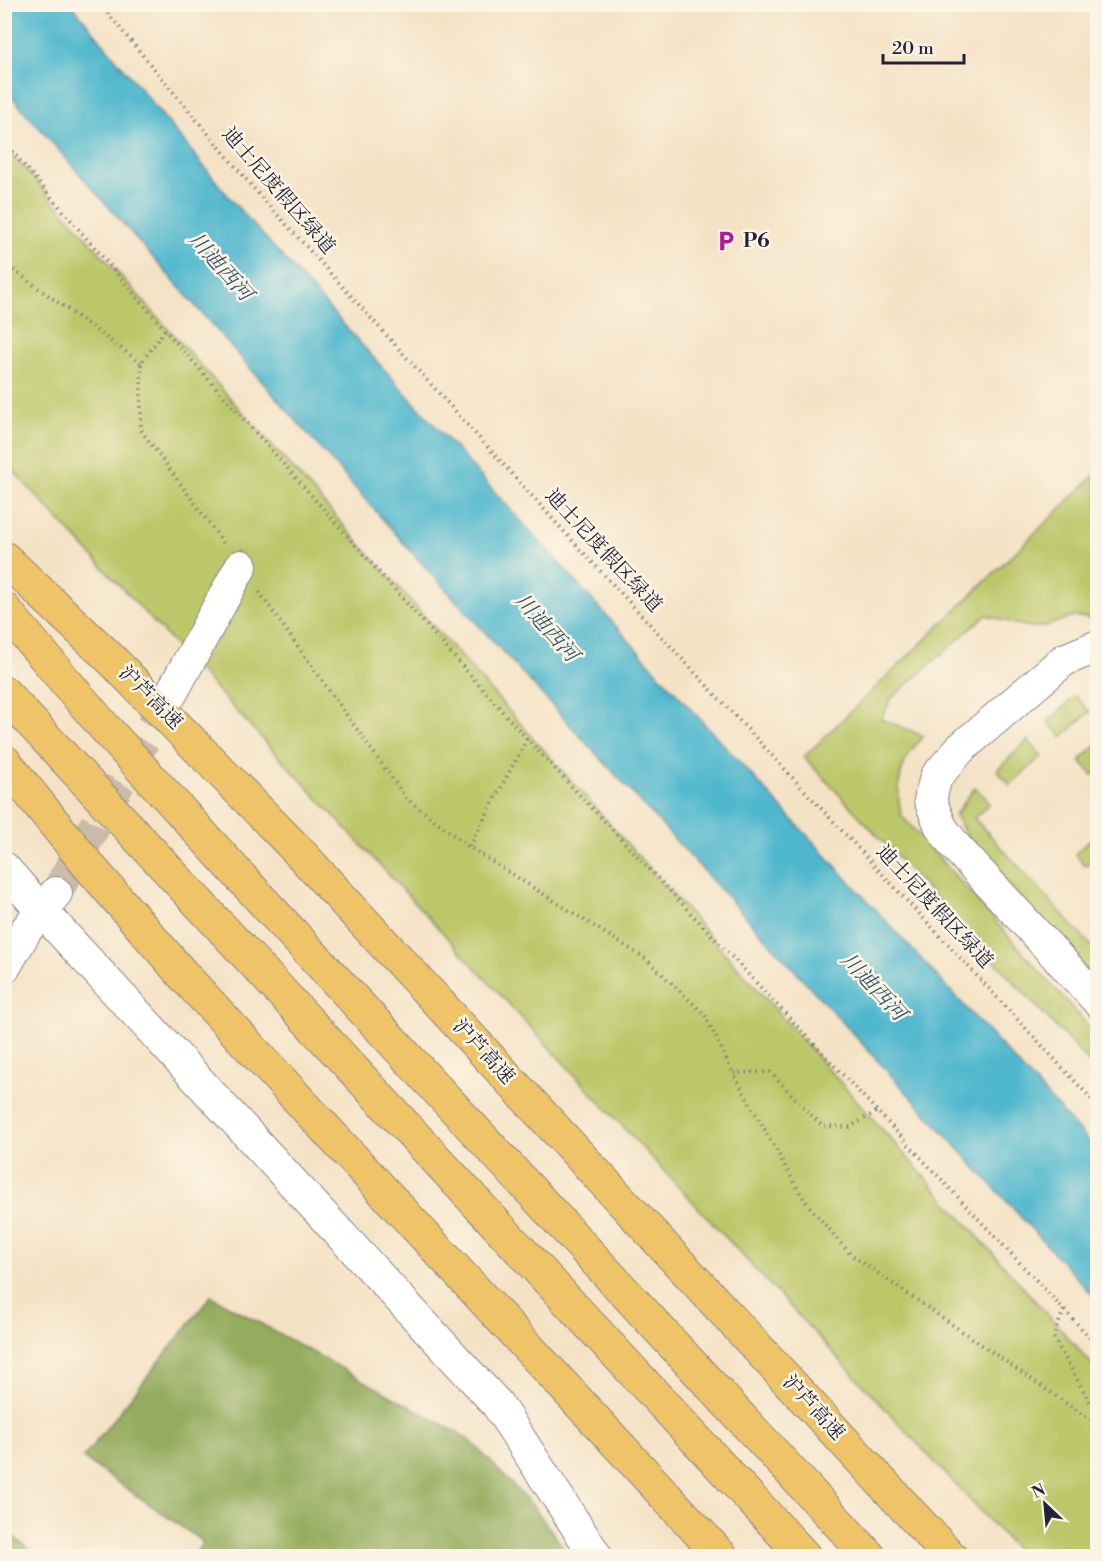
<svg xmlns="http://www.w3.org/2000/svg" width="1102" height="1561" font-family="'Libre Bodoni','Noto Serif SC',serif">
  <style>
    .green { fill: #bbc769; stroke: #6e7452; stroke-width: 1.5 }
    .forest { fill: #94ac5d; stroke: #5b674c; stroke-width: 1.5 }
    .water { fill: #50b7ce; stroke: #396c84; stroke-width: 1.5 }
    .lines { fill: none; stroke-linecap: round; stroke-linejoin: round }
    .minor-tunnel { stroke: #cabca9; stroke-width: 32; stroke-dasharray: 32 16; stroke-linecap: butt }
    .minor-casing { stroke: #8b8280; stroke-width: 34 }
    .highway-casing { stroke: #8b8280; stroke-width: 35 }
    .path { stroke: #8b8280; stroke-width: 4; stroke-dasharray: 1.5 4.5; stroke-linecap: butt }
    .minor { stroke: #fff; stroke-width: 32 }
    .highway { stroke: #efc469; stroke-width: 33 }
    .labels { text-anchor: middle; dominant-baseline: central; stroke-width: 5; stroke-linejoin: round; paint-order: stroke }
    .street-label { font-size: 20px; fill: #22223b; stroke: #fcf5e5 }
    .poi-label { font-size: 20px; font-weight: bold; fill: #22223b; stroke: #fcf5e5; text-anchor: start }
    .water-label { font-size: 21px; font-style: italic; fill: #32566e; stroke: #fcf5e5 }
  </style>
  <rect width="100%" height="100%" fill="#fcf5e5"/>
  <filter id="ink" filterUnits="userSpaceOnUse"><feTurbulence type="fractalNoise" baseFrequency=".0167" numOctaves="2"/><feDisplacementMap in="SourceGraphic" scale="12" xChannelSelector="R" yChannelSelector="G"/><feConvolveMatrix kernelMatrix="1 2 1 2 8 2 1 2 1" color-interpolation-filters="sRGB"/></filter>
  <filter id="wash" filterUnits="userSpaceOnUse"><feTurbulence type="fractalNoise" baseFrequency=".008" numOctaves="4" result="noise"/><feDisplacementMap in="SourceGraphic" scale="24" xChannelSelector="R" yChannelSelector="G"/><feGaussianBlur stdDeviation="1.35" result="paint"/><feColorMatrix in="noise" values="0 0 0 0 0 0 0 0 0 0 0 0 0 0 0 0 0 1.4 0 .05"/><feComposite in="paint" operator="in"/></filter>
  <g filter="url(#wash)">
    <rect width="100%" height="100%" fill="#f4e2c5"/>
    <g class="green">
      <path d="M4 145 1097 1370V1556H1022L5 462Z"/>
      <path d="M1097 473V621C1065 609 1057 629 1033 627 1017 626 1001 619 986 615L891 699 881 719 924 736C900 759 895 784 901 815L1097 1036V1071L804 757Z"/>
      <path d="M1075 696 1090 712 1062 737 1048 722Z"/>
      <path d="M1028 740 1042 756 1010 785 997 770Z"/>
      <path d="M1097 744V772L1093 775 1080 761Z"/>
      <path d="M975 787 990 803 974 818 1097 952V983L970 842 955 815Z"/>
      <path d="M1097 833V855L1086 866 1075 854Z"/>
    </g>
    <g class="forest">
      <path d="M211 1296 469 1439 532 1505 570 1556H194L203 1542 83 1458Z"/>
      <path d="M4 1530H5L37 1556H5Z"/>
    </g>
    <path class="water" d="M4 5H72L233 202 688 706 1097 1150V1300L415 556 5 89Z"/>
  </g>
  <g filter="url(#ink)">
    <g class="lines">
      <path class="minor-tunnel" d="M56 893 171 694"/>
      <defs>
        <g id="minor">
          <path d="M1098 646 1064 660 960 749 936 777 930 800 941 827 955 846 1098 1001"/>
          <path d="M171 694 241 566"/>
          <path d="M4 868 41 910 497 1404 596 1556"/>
          <path d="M4 968 26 930 56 893"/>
        </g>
        <g id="highway">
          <path d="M4 558 112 660 299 852 950 1556"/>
          <path d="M4 609 105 728 256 894 869 1556"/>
          <path d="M4 693 804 1556"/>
          <path d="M4 761 88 865 184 976 721 1556"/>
        </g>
      </defs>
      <use href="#minor" class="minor-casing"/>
      <use href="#highway" class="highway-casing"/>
      <g class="path">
        <path d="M100 4 255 190 579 548 1098 1106"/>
        <path d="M4 142 165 330 527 739 1098 1346"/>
        <path d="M4 263 141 363"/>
        <path d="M165 330 141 363V430L225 545"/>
        <path d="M259 592 406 798 469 847"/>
        <path d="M527 739 469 847 646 959 705 1015 733 1073"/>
        <path d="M876 1112 850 1127 822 1126 770 1072 733 1073 804 1200 850 1254 1098 1425"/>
        <path d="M1064 1310 1053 1337 1098 1416"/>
      </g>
      <use href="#minor" class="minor"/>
      <use href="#highway" class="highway"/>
    </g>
  </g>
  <defs>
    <symbol id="parking-bare" viewBox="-9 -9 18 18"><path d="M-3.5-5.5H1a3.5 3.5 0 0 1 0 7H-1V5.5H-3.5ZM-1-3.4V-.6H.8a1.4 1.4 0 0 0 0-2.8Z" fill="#b5179e" stroke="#fcf5e5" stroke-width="2.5" paint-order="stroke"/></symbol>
  </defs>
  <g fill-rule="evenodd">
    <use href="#parking-bare" x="711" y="226" width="30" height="30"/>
  </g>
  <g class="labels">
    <g class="street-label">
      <text transform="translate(278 191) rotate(49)">迪士尼度假区绿道</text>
      <text transform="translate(603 551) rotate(47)">迪士尼度假区绿道</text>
      <text transform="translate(150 698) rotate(45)">沪芦高速</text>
      <text transform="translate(934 907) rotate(47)">迪士尼度假区绿道</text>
      <text transform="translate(483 1052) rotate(47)">沪芦高速</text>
      <text transform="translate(813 1408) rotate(47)">沪芦高速</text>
    </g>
    <g class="poi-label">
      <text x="743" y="241">P6</text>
    </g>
    <g class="water-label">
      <text transform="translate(220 267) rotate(48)">川迪西河</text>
      <text transform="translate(546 628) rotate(48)">川迪西河</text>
      <text transform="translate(873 987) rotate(47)">川迪西河</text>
    </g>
  </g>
  <rect width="1102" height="1561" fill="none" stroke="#fcf5e5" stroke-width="24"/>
  <g transform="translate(1045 1504) rotate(334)" stroke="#fcf5e5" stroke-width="4.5" paint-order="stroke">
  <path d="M0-4.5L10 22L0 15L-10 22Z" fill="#22223b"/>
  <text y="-9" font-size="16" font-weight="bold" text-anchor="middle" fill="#22223b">N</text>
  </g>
  <path d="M883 54v9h81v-9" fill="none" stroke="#22223b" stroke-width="3"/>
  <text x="892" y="54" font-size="18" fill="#22223b" stroke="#fcf5e5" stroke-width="4.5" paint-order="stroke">20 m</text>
</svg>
